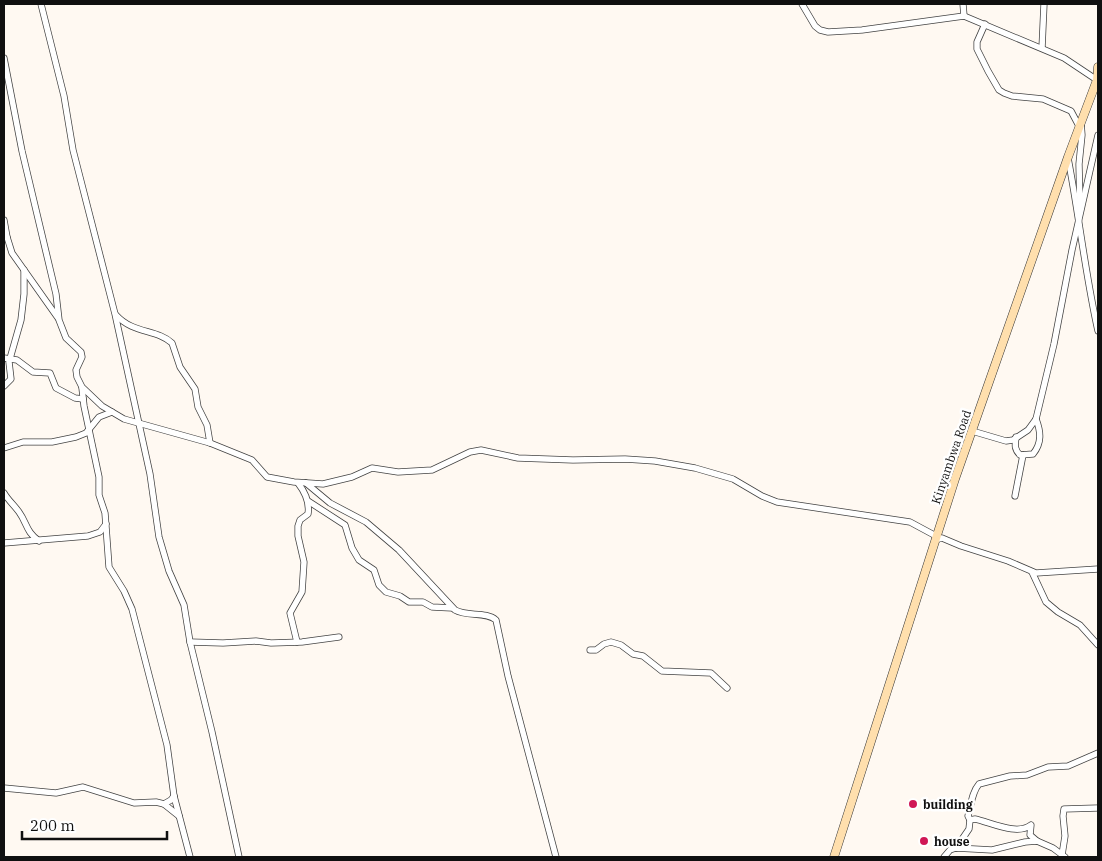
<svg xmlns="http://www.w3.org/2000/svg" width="1102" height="861" font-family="'IBM Plex Serif',serif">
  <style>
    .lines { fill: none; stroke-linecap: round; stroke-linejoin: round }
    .street-casing { stroke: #434343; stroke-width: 7 }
    .secondary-casing { stroke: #323232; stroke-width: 9 }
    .street { stroke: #fff; stroke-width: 5.5 }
    .secondary { stroke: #ffdfad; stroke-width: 8 }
    .poi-dot { fill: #d01755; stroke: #fff; stroke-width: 2 }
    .labels { text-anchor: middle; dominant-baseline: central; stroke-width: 5; stroke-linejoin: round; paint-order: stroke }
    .street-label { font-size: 12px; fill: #101010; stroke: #fff }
    .poi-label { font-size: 12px; font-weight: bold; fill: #101010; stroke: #fff; text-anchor: start }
  </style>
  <rect width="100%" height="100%" fill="#fff9f2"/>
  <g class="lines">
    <defs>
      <g id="street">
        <path d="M41 4 64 96 73 150 115 314 150 474 159 537 169 571 184 605 190 642 212 732 239 857"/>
        <path d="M802 4 815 26 820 30 828 32 862 30 964 16 1064 58 1097 80"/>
        <path d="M963 4 964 16"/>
        <path d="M985 24 977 42V49L988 71 999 90 1004 93 1012 96 1043 99 1071 111 1079 126"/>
        <path d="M1042 48 1044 4"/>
        <path d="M4 58 22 151 56 294 59 320 66 338 81 352 82 357 76 370 77 377 82 387 102 406 124 419 210 443 252 460 267 477 294 482 323 484 352 477 372 468 398 472 432 470 470 452 481 450 518 458 573 460 625 459 655 461 695 468 733 479 762 496 777 502 910 522 936 536"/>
        <path d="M1068 158C1079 215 1085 273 1098 331"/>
        <path d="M1080 206 1079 164 1082 135 1081 123"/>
        <path d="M4 220 7 237"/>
        <path d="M4 236 7 237 12 253 58 318"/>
        <path d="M116 315C133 334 157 329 172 343L180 367 195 389 198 407 207 425 210 443"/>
        <path d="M4 358 17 360 33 372 50 373 56 388 75 398 83 399"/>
        <path d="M4 386 11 379 9 362 21 320 24 294V270"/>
        <path d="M82 388 84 406 99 477V495L105 513 109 567 124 591 132 609 167 745 174 796 190 857"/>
        <path d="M972 431 1006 441 1013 440 1028 430 1036 419 1054 344 1072 250 1098 135"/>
        <path d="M1016 437C1015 445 1014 449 1020 455L1033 454C1042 443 1041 432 1036 419"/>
        <path d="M4 448 23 442H52L76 437 86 433 99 417 112 412"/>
        <path d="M306 483 330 503 366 522 399 550 455 610C467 617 486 611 496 620L508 676 556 857"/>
        <path d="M4 493C8 500 14 505 19 512 27 523 26 532 39 541"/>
        <path d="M1015 496 1023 455"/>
        <path d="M308 501 345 525 352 548 359 560 374 570 379 585 386 592 400 596 409 602H423L432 607 452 608"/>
        <path d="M935 540 942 538 961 546 1008 561 1036 573 1098 569"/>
        <path d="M4 543 88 536 100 532 106 524"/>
        <path d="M1032 572 1046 602 1058 612 1080 625 1098 645"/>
        <path d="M190 642 223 643 256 641 271 643 302 642 339 637"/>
        <path d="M297 642 290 613 302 592 304 562 298 536V526L300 520 308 514C310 502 305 492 298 483"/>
        <path d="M590 650H596L604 644 611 642 621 645 633 654 643 656 662 671 711 673 727 688"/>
        <path d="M4 788 56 793 83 787 134 803 156 802 164 804 171 800 174 796"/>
        <path d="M164 804 179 816"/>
        <path d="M970 820 968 816C971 805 972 792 979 784L1010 776 1027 775 1048 767 1068 766 1098 753"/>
        <path d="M956 848 969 829 970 820 975 819C990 822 1017 836 1031 825L1030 835 1037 841"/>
        <path d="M1062 855 1065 836 1063 816 1064 809 1098 808"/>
        <path d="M944 857 950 850 956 848 992 850 1025 842 1037 841 1053 848 1065 857"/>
      </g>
      <path id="secondary" d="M834 857 955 479 1068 157 1097 80 1098 67"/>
    </defs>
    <use href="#street" class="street-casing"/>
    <use href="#secondary" class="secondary-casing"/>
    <use href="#street" class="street"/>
    <use href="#secondary" class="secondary"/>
  </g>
  <g class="poi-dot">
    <circle cx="913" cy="804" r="5"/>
    <circle cx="924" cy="841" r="5"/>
  </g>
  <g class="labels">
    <g class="street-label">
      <text transform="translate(951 457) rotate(-71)">Kinyambwa Road</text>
    </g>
    <g class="poi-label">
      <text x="923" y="804">building</text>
      <text x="934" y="841">house</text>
    </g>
  </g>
  <rect width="1102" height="861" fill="none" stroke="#101010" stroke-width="10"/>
  <path d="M22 831v8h145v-8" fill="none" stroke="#101010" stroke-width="2.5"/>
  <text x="30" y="831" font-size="15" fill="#101010" stroke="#ffffff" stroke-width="4" paint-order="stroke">200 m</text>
</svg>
